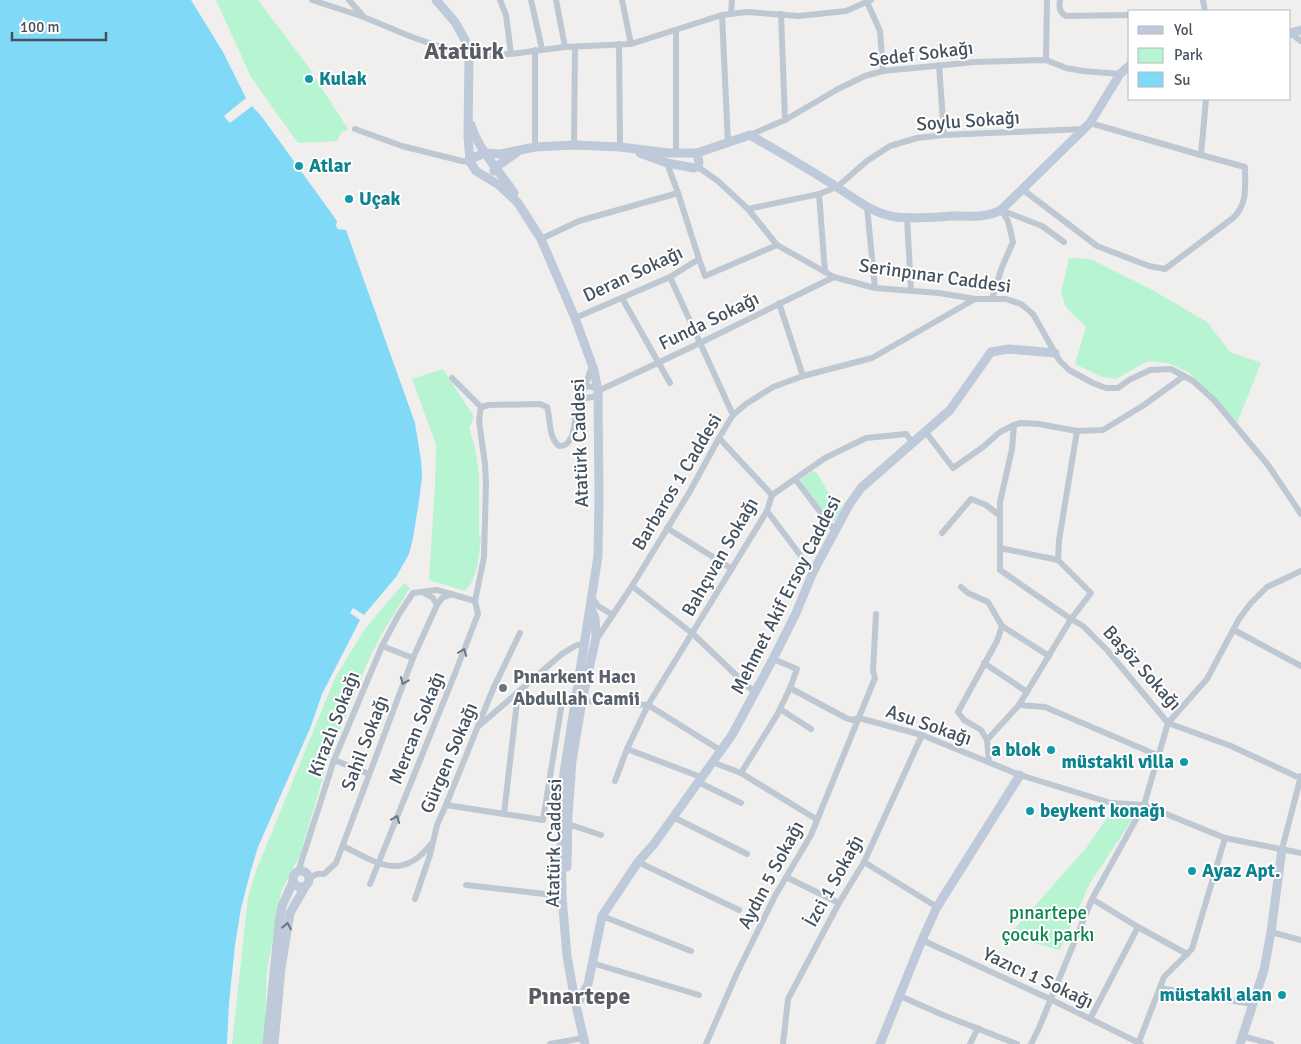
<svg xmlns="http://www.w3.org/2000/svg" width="1301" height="1044" font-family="Signika,sans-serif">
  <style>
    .green { fill: #b7f4d1 }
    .water { fill: #7fd9f7 }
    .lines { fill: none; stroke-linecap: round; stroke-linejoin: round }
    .street { stroke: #bdc8d2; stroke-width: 6 }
    .secondary { stroke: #becada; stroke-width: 9 }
    .oneway { stroke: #687581 }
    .oneway2 { stroke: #697583 }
    .culture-dot { fill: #0f9aa8; stroke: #fff; stroke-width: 2 }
    .worship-dot { fill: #6b7280; stroke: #fff; stroke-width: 2 }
    .labels { text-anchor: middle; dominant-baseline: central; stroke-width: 4; stroke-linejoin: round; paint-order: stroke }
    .street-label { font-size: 19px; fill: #44515e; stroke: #fff }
    .culture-label { font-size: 19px; font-weight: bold; fill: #0d838f; stroke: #fff; text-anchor: start }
    .worship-label { font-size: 19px; font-weight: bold; fill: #5b616d; stroke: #fff; text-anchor: start }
    .park-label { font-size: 19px; fill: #0b834c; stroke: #fff }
    .district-label { font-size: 24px; font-weight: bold; fill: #5a5e64; stroke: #fff }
  </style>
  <rect width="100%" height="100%" fill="#f1eeee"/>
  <g class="green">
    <path d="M216 0H258L307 65 348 129 341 133 337 141 298 143 251 77Z"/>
    <path d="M1069 258 1090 259 1147 287 1207 322 1230 352 1261 363 1237 423 1211 394 1188 372 1168 363 1148 361 1116 379 1102 377 1075 364 1086 327 1066 307 1061 293Z"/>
    <path d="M443 369 474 417 469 428 475 448 479 475V536L481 537C479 554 478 579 465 591L429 580 435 486 436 444 412 379Z"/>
    <path d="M813 471 817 473 835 504 842 508 835 521 831 520 801 482 802 478Z"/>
    <path d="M404 583 410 588 381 635 365 668 329 757 300 855 281 892 267 971 264 1044H232L248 897 256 871 335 678 364 630Z"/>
    <path d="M1112 811 1117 812 1132 820 1090 883 1060 950 1008 936 1087 847Z"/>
  </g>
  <path class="water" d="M0 0H191L223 52 246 98 224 116 230 123 252 106 262 117 337 221 336 226 338 229 346 230 415 423 421 460 422 476 419 501 413 538 409 554 396 577 364 615 353 608 350 613 360 620 322 694 311 726 258 847 251 870 241 908 235 945 229 1003 227 1044H0Z"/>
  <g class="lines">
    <g class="street">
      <path d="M312 0 361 16 412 37 469 57 511 54 565 47 631 44 722 15 747 12 799 16 846 11 871 0"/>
      <path d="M349 0 363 16"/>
      <path d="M500 0 506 15 511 54"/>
      <path d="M531 0 542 49"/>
      <path d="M556 0 565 47"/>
      <path d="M622 0 631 44"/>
      <path d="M1060 0C1059 7 1059 12 1066 16L1130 15"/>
      <path d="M1203 0 1205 11"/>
      <path d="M867 2 880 31 883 71"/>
      <path d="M731 14 732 0"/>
      <path d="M781 14 785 120"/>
      <path d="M722 15 728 143"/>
      <path d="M1290 33 1301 41"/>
      <path d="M619 44 620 147"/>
      <path d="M1046 60 1047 0"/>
      <path d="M939 65 944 135"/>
      <path d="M1090 123 1201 155"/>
      <path d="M355 129 402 146 462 161 470 162"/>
      <path d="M750 135 785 120 838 89 865 76 883 71 975 62 1046 60 1066 68 1083 71 1120 74"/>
      <path d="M574 145 575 47"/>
      <path d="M535 147V50"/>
      <path d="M676 153V30"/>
      <path d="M667 163 678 193 699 259"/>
      <path d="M698 167 718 181 748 209 777 245 834 277 875 288 939 293 975 299H1006L1021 304 1033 314 1059 360 1069 370 1093 383 1106 388H1118L1129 380 1150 370 1171 369 1193 381 1214 400 1268 465 1301 514"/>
      <path d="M1022 189 1097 246 1149 266 1165 269 1233 218C1248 204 1245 186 1245 167L1201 155 1206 99"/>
      <path d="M819 194 825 272"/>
      <path d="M867 207 875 288"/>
      <path d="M748 209 819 194 837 187 867 161 890 146 917 138 944 135 1083 129"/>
      <path d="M1001 210 1042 226 1064 242"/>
      <path d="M907 217 911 290"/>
      <path d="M541 239 579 221 678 193"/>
      <path d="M670 277 733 415"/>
      <path d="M622 298 670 383"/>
      <path d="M992 299 1002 267 1013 242 1008 221 1001 210"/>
      <path d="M779 303 803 376"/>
      <path d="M575 318 670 277 699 259 705 276 777 245"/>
      <path d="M452 378 481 407"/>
      <path d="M586 386 593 387 598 391 700 343 834 277"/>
      <path d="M580 403 586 398 598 396"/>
      <path d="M481 407 489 405 540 404 547 407C551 420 548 437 559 446 564 446 567 445 569 441 575 434 574 423 576 414 579 397 588 382 592 365"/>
      <path d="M925 431 953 468 983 447 1000 432 1014 425 1021 423 1039 424 1077 431 1103 430 1144 405 1184 376"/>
      <path d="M719 438 772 495"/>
      <path d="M795 479 835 531"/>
      <path d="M772 495 825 458 866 438 906 434 912 442"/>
      <path d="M767 511 813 572"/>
      <path d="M667 528 732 569"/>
      <path d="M942 533 971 499 986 505 999 515"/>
      <path d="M1000 548V502L1012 449 1014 425"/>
      <path d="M1058 560 1059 540 1077 431"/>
      <path d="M632 586 693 634 755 693"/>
      <path d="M961 587 968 593 988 602 1002 626 1049 656"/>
      <path d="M424 593 433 598 437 605"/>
      <path d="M592 598 598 606 613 615"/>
      <path d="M1234 630 1301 666"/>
      <path d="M596 640 632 586 689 493 719 438 733 415 746 404 773 387 803 376 872 358 975 299"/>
      <path d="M382 646 413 658"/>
      <path d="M984 663 1027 692"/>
      <path d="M790 688 846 718 852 720 859 718 922 735 1020 775 1111 803 1144 805 1225 838 1301 853"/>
      <path d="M582 701 648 705 720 750"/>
      <path d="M1019 705 1045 707 1157 755"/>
      <path d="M780 709 811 729"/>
      <path d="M480 725 562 654 575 646 585 643"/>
      <path d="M987 740 981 730 964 720 958 712 997 641 1002 626"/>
      <path d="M627 749 701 777"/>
      <path d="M334 760 369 774"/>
      <path d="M712 762 741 773 777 715 790 688 797 669 773 659"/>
      <path d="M989 762 987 740 1019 705 1071 619 1091 593 1058 560 1000 548V570L1071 619 1083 626 1107 650 1168 723 1231 746 1300 778"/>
      <path d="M741 773 816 819"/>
      <path d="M615 781 627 749 648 705 767 511 772 495"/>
      <path d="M698 782 741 803"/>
      <path d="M446 805 543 820 562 702 567 697 575 700"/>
      <path d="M504 814 518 693"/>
      <path d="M673 817 747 854"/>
      <path d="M568 824 601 835"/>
      <path d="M343 846C377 863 402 882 431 844"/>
      <path d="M1282 849 1301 776"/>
      <path d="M638 862 739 910"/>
      <path d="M864 862 937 907"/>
      <path d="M298 872 334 760 382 646 399 614 413 593 437 590 475 601"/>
      <path d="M786 877 839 903"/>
      <path d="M309 878 317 874H324L336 863 413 658 437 605 442 598 452 594"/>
      <path d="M370 884 454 676 478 614 475 601 484 557 486 483 485 464 479 421 481 407"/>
      <path d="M466 885 562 896"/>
      <path d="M415 899 430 855 437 825 446 805 493 689 520 633"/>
      <path d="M1092 899 1138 927 1187 954"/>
      <path d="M602 916 691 951"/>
      <path d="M1271 932 1301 940"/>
      <path d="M922 940 1050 999 1141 1044"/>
      <path d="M592 963 699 995"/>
      <path d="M1160 988 1252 1004"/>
      <path d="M900 996 943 1015 1017 1044"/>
      <path d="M1090 1019 1138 927"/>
      <path d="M1242 1036 1271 1044"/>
      <path d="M550 1044 584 1038"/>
      <path d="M706 1044 737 973 775 896 811 835 875 678 873 671 876 614"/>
      <path d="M783 1044 788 999 839 903 864 862 922 735"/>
      <path d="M970 1044 978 1028"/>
      <path d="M1031 1044 1039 1028 1092 899 1144 805 1168 723 1207 679 1239 619 1251 603 1267 587 1301 571"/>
      <path d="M1138 1044 1164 977 1192 949 1225 838"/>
    </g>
    <g class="secondary">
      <path d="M436 0 455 22 465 40 469 57 468 137 470 162 476 171 499 185 518 203 541 239 575 318 594 370 598 391 599 498 598 556 564 773 561 818 562 896 567 956 575 1001 585 1044"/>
      <path d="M1290 33 1301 30"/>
      <path d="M471 125C479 151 499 170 514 193"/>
      <path d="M640 153 667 163 694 168 698 167 699 162 697 153"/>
      <path d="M470 162 473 158 485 153 500 154 535 147 574 145 620 147 669 153H697L750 135C779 152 807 168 835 186 855 198 872 214 896 217 914 219 934 217 953 216 969 216 987 218 1001 210L1090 123 1120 74 1130 65"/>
      <path d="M494 171 496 167 516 153"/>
      <path d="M567 867 568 815 572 761 582 701 596 637 595 618 591 609"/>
      <circle cx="301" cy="879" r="8"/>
      <path d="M575 1001 580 1000 588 984 602 916 638 862 654 844 732 735 773 659 796 613 813 572 849 505 861 488 950 410 991 352 1009 349 1055 353"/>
      <path d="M267 1044 279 923 282 906 293 882"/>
      <path d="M274 1044 281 968 290 913 305 887"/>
      <path d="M880 1044 922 940 937 907 1020 775"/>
      <path d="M1240 1044 1264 970 1271 932 1282 849"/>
    </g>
  </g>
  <defs><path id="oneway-chevron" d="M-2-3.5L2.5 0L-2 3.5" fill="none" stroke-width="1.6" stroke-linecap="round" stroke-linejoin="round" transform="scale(1.25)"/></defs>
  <g class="oneway">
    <use href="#oneway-chevron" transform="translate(463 652) rotate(-69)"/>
    <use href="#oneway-chevron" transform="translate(404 681) rotate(111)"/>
    <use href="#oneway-chevron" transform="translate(396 819) rotate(-68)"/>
  </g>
  <use class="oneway2" href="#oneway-chevron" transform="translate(287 926) rotate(-79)"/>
  <g class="culture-dot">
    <circle cx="309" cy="79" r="5"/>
    <circle cx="299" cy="166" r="5"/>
    <circle cx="349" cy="199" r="5"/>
    <circle cx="1051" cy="750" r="5"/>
    <circle cx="1184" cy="762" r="5"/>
    <circle cx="1030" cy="811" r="5"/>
    <circle cx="1192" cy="871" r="5"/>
    <circle cx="1282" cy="995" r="5"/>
  </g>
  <circle class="worship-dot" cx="503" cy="688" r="5"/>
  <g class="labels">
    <g class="street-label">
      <text transform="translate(921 54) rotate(-7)">Sedef Sokağı</text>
      <text transform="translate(968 121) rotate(-4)">Soylu Sokağı</text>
      <text transform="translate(633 274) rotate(-25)">Deran Sokağı</text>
      <text transform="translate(935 276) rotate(8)">Serinpınar Caddesi</text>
      <text transform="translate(709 321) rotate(-26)">Funda Sokağı</text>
      <text transform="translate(580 443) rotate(-92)">Atatürk Caddesi</text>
      <text transform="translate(677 482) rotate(-59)">Barbaros 1 Caddesi</text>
      <text transform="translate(720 557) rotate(-60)">Bahçıvan Sokağı</text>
      <text transform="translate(786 595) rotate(-63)">Mehmet Akif Ersoy Caddesi</text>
      <text transform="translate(1142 668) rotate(48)">Başöz Sokağı</text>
      <text transform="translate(334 724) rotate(-69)">Kirazlı Sokağı</text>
      <text transform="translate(929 725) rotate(19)">Asu Sokağı</text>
      <text transform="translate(417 728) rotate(-68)">Mercan Sokağı</text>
      <text transform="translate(365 743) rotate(-69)">Sahil Sokağı</text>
      <text transform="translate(449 758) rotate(-67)">Gürgen Sokağı</text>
      <text transform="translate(554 843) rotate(-89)">Atatürk Caddesi</text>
      <text transform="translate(771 875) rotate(-62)">Aydın 5 Sokağı</text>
      <text transform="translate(834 881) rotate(-61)">İzci 1 Sokağı</text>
      <text transform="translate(1038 978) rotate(25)">Yazıcı 1 Sokağı</text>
    </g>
    <g class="culture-label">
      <text x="319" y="79">Kulak</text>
      <text x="309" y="166">Atlar</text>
      <text x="359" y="199">Uçak</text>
      <text x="1041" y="750" text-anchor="end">a blok</text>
      <text x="1174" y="762" text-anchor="end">müstakil villa</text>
      <text x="1040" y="811">beykent konağı</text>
      <text x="1202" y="871">Ayaz Apt.</text>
      <text x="1272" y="995" text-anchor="end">müstakil alan</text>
    </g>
    <g class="worship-label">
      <text x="513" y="677">Pınarkent Hacı<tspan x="513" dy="22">Abdullah Camii</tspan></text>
    </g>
    <g class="park-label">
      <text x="1048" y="913">pınartepe<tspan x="1048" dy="22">çocuk parkı</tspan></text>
    </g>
    <g class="district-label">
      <text x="464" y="51">Atatürk</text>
      <text x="579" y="996">Pınartepe</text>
    </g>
  </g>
  <rect x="1128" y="10" width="162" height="90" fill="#ffffff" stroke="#b4b9bf"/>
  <rect x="1138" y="26" width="25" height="8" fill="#becada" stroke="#b4b9bf"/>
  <text x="1174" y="35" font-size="15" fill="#44515e">Yol</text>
  <rect x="1138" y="48" width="25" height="15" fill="#b7f4d1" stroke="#b4b9bf"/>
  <text x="1174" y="60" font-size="15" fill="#44515e">Park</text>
  <rect x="1138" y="72" width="25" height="15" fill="#7fd9f7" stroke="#b4b9bf"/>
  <text x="1174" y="85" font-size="15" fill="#44515e">Su</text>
  <path d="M12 32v8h94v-8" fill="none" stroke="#44515e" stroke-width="2.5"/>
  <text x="20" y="32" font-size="15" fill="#44515e" stroke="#ffffff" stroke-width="4" paint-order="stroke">100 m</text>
</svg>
